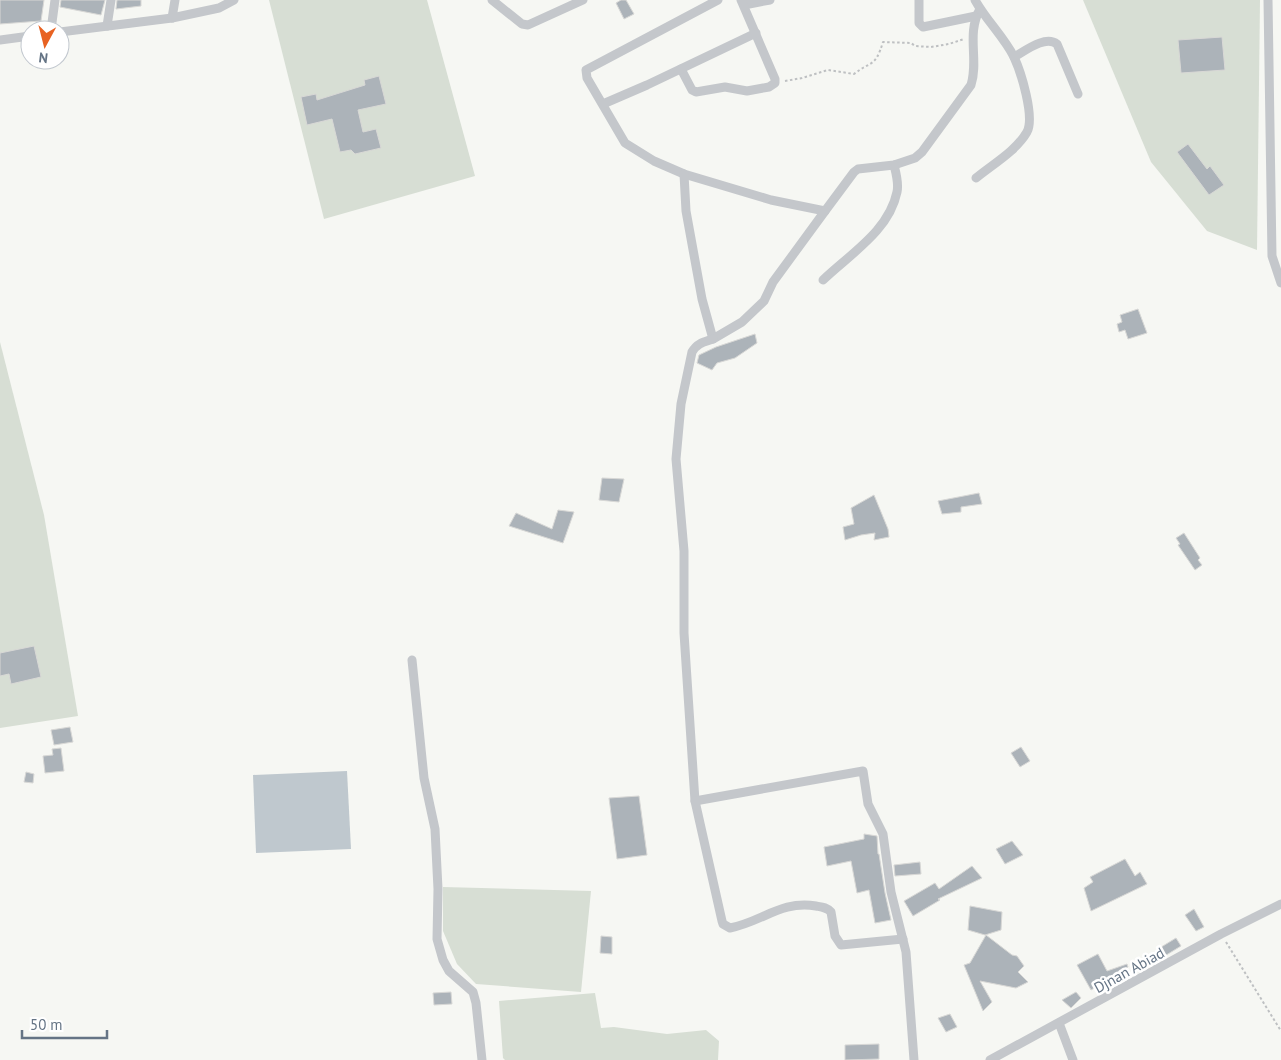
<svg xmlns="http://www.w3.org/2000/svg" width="1281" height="1060" font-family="'PT Sans',sans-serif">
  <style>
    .green { fill: #d7ded4 }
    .water { fill: #bfc8ce }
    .building { fill: #acb3b9; stroke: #d8d8d6 }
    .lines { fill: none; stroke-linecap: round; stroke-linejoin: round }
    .path { stroke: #bec0c2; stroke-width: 2; stroke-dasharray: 2.5 2.5; stroke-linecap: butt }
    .street { stroke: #c4c7cb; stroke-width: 9 }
    .labels { text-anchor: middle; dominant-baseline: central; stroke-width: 5; stroke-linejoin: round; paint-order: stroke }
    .street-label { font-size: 15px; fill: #657485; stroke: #fff }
  </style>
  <rect width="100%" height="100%" fill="#f6f7f3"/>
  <g class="green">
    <path d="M269 0H427L475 176 324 219Z"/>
    <path d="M1083 0H1260L1257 250 1207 231 1151 162Z"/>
    <path d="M0 342 44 515 78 716 0 728Z"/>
    <path d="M443 887 591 891 581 992 476 984 457 964 443 931Z"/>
    <path d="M595 993 601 1028 614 1027 667 1034 706 1030 719 1041 718 1060H505L503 1058 499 1001Z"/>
  </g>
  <path class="water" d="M347 771 351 849 256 853 253 775Z"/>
  <g class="building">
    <path d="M0 0H44L41 21 0 24Z"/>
    <path d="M61 0H105L101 15 60 7Z"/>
    <path d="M117 0H141V6L116 9Z"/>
    <path d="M621 0H626L634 14 624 19 616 3Z"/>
    <path d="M1222 37 1225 70 1181 73 1178 40Z"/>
    <path d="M379 76 386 104 358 110 363 132 376 129 381 148 355 154 351 150 340 152 332 119 307 125 301 97 316 94 317 100 365 85 364 80Z"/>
    <path d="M1188 144 1207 169 1210 166 1224 185 1209 195 1177 152Z"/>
    <path d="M1138 309 1147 333 1128 339 1125 330 1119 332 1117 324 1122 322 1120 315Z"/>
    <path d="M755 334 757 343 735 358 717 363 712 370 697 363 699 355 716 347Z"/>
    <path d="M602 478 624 479 619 502 599 500Z"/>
    <path d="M979 493 982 504 961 507V512L942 514 938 501Z"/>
    <path d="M874 495 888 529 889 537 874 540 875 533 861 535 845 540 843 527 854 524 851 508Z"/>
    <path d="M558 510 574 512 563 543 509 526 516 513 552 529Z"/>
    <path d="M1184 533 1200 558 1198 560 1202 565 1195 570 1178 545 1180 544 1176 538Z"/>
    <path d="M34 646 41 677 11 684 9 674 0 676V653Z"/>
    <path d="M70 727 73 742 54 745 51 730Z"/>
    <path d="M1021 747 1030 761 1020 767 1011 753Z"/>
    <path d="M61 748 64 771 45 773 43 756 53 755 52 749Z"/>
    <path d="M26 772 34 774 33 783 24 782Z"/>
    <path d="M639 796 647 855 617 859 609 798Z"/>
    <path d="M864 834 877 836 878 854H879L885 893 891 920 875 923 869 890 857 893 851 861 827 866 824 847 864 839Z"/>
    <path d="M1012 841 1023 855 1005 864 996 849Z"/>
    <path d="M1125 859 1135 876 1140 872 1147 884 1091 911 1084 888 1093 882 1090 877Z"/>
    <path d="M920 862 921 874 895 876 894 865Z"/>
    <path d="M972 866 982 878 938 899 940 900 913 916 904 901 935 883 939 889Z"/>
    <path d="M970 906 1002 912 1001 930 985 935 968 930Z"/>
    <path d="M1194 909 1204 927 1196 931 1185 915Z"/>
    <path d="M986 935 1012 955 1017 956 1024 966 1018 972 1028 982 1016 988 980 981 992 1002 983 1011 964 965 970 963Z"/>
    <path d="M601 936 612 937V954L600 953Z"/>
    <path d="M1176 938 1181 946 1163 957 1158 949Z"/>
    <path d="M1098 954 1107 971 1127 964 1128 967 1118 974 1121 978 1110 982 1108 980 1091 990 1077 965Z"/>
    <path d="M451 992 452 1004 434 1005 433 993Z"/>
    <path d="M1076 992 1081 998 1071 1008 1062 1000Z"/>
    <path d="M950 1014 957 1027 946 1032 938 1018Z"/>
    <path d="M879 1044V1059L845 1060V1045Z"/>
  </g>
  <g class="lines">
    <g class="path">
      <path d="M785 81 802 78 828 70 854 74C872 60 875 68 883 42L911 43 915 46 931 47 949 44 964 39"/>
      <path d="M1226 942 1281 1031"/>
    </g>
    <g class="street">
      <path d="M492 0 522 24 528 25 583 0"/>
      <path d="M718 0 586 70 587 78 625 143 654 161 684 174 771 200 825 211 854 172 858 169 894 165 915 158 922 152 971 85C979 60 966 34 980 9"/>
      <path d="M919 0V23L923 27 976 16"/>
      <path d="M975 0C986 20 1004 37 1014 57 1021 72 1035 117 1027 132 1016 151 993 164 976 178"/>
      <path d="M1268 0 1272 256 1281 283"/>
      <path d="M744 5 770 0"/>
      <path d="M172 18 175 0"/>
      <path d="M107 26 111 0"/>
      <path d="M51 30 55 0"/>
      <path d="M60 32 172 18 219 8 234 0"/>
      <path d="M0 40 30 36"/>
      <path d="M1014 57C1025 51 1045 35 1057 44L1078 94"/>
      <path d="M681 69 692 90 696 92 725 87 747 91 769 87 775 83V79L741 0"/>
      <path d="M603 104 647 85 756 33"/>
      <path d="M684 174 686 211 702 299 713 339 742 322 764 301 773 282 825 211"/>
      <path d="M823 280C850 254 889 231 897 192 899 183 896 173 894 165"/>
      <path d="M713 339C704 342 697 343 692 352L681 404 676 459 684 551V633L695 801 722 921 723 924 730 928C762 922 781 900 816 906 822 907 826 907 831 912L835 936 841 945 903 939"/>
      <path d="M412 660 424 778 435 829 438 889 437 939 443 960 449 971 473 992 476 1003 482 1060"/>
      <path d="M695 801 863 771 868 804 883 834 891 892 906 952 914 1060"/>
      <path d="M1059 1023 1073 1060"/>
      <path d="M990 1060 1221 934 1281 904"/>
    </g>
  </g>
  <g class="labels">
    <g class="street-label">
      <text transform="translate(1129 970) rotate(-29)">Djnan Abiad</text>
    </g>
  </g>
  <g transform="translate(45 45) rotate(187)"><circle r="24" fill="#ffffff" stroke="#c1c7ce"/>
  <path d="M0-4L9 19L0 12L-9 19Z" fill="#e86222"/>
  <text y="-8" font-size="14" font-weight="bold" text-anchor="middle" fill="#657485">N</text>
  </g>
  <path d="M22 1030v8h85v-8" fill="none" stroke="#657485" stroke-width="2.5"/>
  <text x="30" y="1030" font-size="15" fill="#657485" stroke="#ffffff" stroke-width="4" paint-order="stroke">50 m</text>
</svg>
